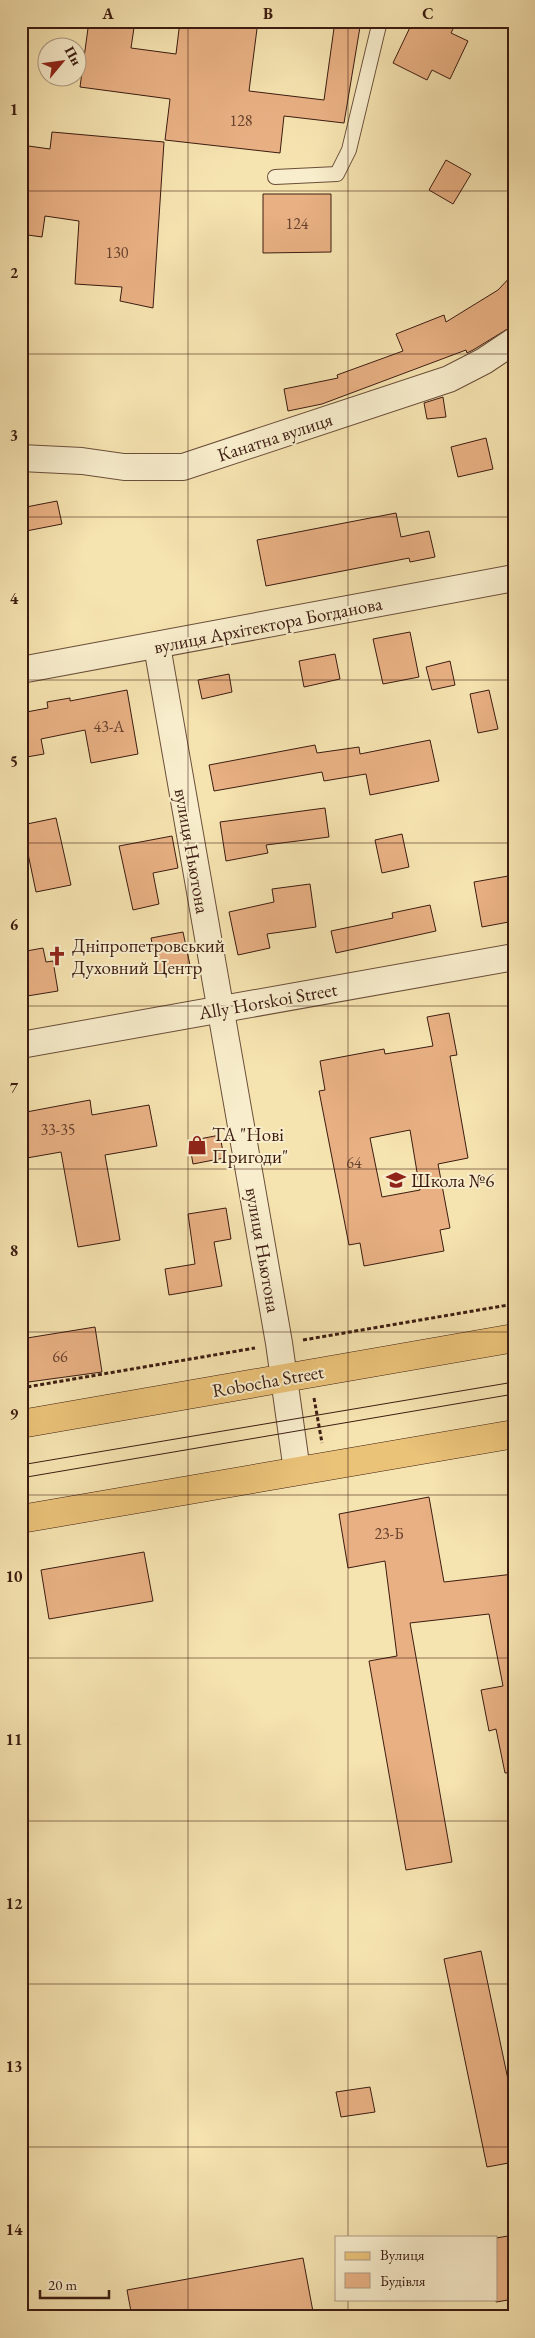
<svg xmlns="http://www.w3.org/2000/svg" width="535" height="2338" font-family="'EB Garamond',serif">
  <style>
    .building { fill: #e8b083; stroke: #3c1c11; fill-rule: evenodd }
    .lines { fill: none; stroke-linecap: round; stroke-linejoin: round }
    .lane-casing { stroke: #6a4e39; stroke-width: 16 }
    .street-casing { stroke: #6a4e39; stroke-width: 28 }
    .primary-casing { stroke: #3c1c11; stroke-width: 29 }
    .path { stroke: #3c1c11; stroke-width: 3; stroke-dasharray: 4 2.5; stroke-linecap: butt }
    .lane { stroke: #f8edcc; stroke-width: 14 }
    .street { stroke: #f8edcc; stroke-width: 26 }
    .primary { stroke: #eac278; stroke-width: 28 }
    .tram { stroke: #3c1c11; stroke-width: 1 }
    .grid { fill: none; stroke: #3c1c11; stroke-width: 1; stroke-opacity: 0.55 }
    .labels { text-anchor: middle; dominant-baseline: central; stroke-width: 4; stroke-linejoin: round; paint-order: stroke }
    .number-label { font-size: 16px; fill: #67412e }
    .street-label { font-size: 19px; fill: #3c1c11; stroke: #f8edcc }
    .poi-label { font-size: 19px; fill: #3c1c11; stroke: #f8edcc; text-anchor: start }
    .neatline { fill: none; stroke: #3c1c11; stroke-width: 2 }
    .grid-label { font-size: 16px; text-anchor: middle; font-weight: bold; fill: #3c1c11 }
  </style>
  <rect width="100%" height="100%" fill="#f5e3b0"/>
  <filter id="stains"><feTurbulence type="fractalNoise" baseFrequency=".004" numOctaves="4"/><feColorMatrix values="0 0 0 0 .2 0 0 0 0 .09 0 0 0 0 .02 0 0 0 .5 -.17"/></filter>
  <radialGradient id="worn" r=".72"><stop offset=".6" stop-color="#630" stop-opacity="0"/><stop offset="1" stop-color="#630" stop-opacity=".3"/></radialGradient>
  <g class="building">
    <path d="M89 21H135L131 48 176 54 180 21H258L249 91 324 100 335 21H361L344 123 284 116 280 153 165 140 170 99 80 87Z"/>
    <path d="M413 21H457L451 33 468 41 450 79 432 70 427 80 393 63Z"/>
    <path d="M52 132 164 142 153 308 120 301 122 287 75 284 79 221 45 216 42 237 21 234V145L50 149Z"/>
    <path d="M446 160 471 174 453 204 429 190Z"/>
    <path d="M263 194H331V252L263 253Z"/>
    <path d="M514 273V325L473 350 467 353 466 350 322 404 288 411 284 389 338 378 337 375 403 351 396 334 444 315 446 322 498 290Z"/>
    <path d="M443 397 446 417 427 419 424 403Z"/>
    <path d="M486 438 493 469 458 477 451 447Z"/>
    <path d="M57 501 62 524 21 532V508Z"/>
    <path d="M396 513 401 537 429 531 435 557 410 562 409 558 266 586 257 540Z"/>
    <path d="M410 632 419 677 383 684 373 639Z"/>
    <path d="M335 654 340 679 304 687 299 661Z"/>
    <path d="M450 661 455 685 432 690 426 667Z"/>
    <path d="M229 674 232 692 202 699 198 680Z"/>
    <path d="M127 690 138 754 91 763 85 730 41 739 44 754 21 758V713L48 708 47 702 70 698V701Z"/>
    <path d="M489 690 498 729 478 733 470 694Z"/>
    <path d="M430 740 439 781 370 795 366 774 324 781 322 772 214 791 209 765 315 745 317 753 359 747 360 754Z"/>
    <path d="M325 808 329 837 266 845 268 853 226 861 220 822Z"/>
    <path d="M56 818 71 885 36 892 22 825Z"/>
    <path d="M402 834 409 867 382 873 375 840Z"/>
    <path d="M172 836 178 868 153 873 159 904 133 910 119 846Z"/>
    <path d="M514 875V921L482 927 474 882Z"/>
    <path d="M310 884 316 927 267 934 270 948 238 955 229 912 274 902 272 889Z"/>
    <path d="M430 905 436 931 336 953 331 931 393 918 392 913Z"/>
    <path d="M183 932 190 965 158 972 151 938Z"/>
    <path d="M43 948 46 962 53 961 58 991 21 997V952Z"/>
    <path d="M449 1013 457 1055 450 1056 468 1158 438 1164 450 1228 440 1230 444 1251 364 1266 360 1243 349 1245 319 1091 325 1090 320 1061 384 1049 385 1054 433 1046 427 1017ZM410 1130 420 1190 382 1197 370 1138Z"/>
    <path d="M90 1100 92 1115 149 1105 157 1146 105 1155 120 1240 78 1247 61 1152 21 1159V1113Z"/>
    <path d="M220 1135 224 1158 193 1164 189 1141Z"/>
    <path d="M226 1208 231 1239 214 1242 222 1286 169 1295 165 1269 195 1264 188 1214Z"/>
    <path d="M95 1327 102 1372 21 1383V1339Z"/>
    <path d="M429 1497 444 1582 514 1574V1772L505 1773 496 1729 489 1731 481 1690 503 1686 489 1614 410 1623 452 1862 406 1870 369 1661 397 1656 385 1561 348 1568 339 1514Z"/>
    <path d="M144 1552 153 1601 49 1619 41 1570Z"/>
    <path d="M481 1951 514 2108V2162L487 2167 444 1959Z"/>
    <path d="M370 2087 375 2112 341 2117 336 2092Z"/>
    <path d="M514 2235V2299L496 2302V2238Z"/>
    <path d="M303 2258 314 2317H132L127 2290Z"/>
  </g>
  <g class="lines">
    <defs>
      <path id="lane" d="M275 177 337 174 349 150 380 21"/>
      <g id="street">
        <path d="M21 458 82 461 124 467H183L449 379 484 361 514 341"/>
        <path d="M157 646 279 1343 297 1471"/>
        <path d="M21 670 514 578"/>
        <path d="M21 1045 514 957"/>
      </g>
      <g id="primary">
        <path d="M21 1424 514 1338"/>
        <path d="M21 1519 514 1434"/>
      </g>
    </defs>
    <use href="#lane" class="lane-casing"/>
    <use href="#street" class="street-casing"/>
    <use href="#primary" class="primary-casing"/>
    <g class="path">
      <path d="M303 1340 514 1304"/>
      <path d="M21 1388 255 1348"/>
      <path d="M314 1398 322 1443"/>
    </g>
    <use href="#lane" class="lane"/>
    <use href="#street" class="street"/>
    <use href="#primary" class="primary"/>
    <g class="tram">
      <path d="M21 1465 514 1382"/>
      <path d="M21 1478 514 1394"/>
    </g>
  </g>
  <path class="grid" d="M188 21V2317M348 21V2237M21 191H514M21 354H514M21 517H514M21 680H514M21 843H514M21 1006H514M21 1169H514M21 1332H514M21 1495H514M21 1658H514M21 1821H514M21 1984H514M21 2147H514M348 2299V2317"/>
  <defs>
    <symbol id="church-bare" viewBox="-9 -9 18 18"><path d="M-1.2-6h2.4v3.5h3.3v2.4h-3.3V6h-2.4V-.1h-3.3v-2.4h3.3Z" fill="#8f2418" stroke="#f8edcc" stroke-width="2.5" paint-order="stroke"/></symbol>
    <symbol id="shop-bare" viewBox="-9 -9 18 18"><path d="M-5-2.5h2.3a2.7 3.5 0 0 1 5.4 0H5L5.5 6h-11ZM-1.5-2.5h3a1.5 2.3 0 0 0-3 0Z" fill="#8f2418" stroke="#f8edcc" stroke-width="2.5" paint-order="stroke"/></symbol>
    <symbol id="school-bare" viewBox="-9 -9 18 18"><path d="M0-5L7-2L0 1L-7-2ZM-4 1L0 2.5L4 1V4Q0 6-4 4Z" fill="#8f2418" stroke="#f8edcc" stroke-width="2.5" paint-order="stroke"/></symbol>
  </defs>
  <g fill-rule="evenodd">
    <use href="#church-bare" x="43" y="942" width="28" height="28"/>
    <use href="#shop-bare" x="183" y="1131" width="28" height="28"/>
    <use href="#school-bare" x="382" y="1166" width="28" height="28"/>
  </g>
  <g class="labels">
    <g class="number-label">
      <text x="241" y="120">128</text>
      <text x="297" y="223">124</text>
      <text x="117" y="252">130</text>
      <text x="109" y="726">43-А</text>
      <text x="58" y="1129">33-35</text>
      <text x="354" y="1162">64</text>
      <text x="60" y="1356">66</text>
      <text x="389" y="1533">23-Б</text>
    </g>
    <g class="street-label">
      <text transform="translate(275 437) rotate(-18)">Канатна вулиця</text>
      <text transform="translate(268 625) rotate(-11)">вулиця Архітектора Богданова</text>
      <text transform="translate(192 851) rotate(80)">вулиця Ньютона</text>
      <text transform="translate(268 1001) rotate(-10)">Ally Horskoi Street</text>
      <text transform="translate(263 1250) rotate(80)">вулиця Ньютона</text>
      <text transform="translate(268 1381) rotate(-10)">Robocha Street</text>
    </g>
    <g class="poi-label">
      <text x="72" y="945">Дніпропетровський<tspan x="72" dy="22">Духовний Центр</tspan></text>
      <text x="212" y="1134">ТА "Нові<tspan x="212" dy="22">Пригоди"</tspan></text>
      <text x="411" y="1180">Школа №6</text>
    </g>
  </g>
  <rect width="535" height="2338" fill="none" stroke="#f5e3b0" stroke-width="55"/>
  <rect x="335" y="2236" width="162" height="65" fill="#f8edcc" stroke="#ad9981"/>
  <rect x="345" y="2252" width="25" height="8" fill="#eac278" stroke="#ad9981"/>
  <text x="380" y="2260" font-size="15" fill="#3c1c11">Вулиця</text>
  <rect x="345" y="2273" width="25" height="15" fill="#e8b083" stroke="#ad9981"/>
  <text x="380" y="2286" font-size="15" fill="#3c1c11">Будівля</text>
  <g transform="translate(62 62) rotate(61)"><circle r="24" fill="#f8edcc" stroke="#ad9981"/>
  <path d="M0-4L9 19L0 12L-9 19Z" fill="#8f2418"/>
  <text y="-8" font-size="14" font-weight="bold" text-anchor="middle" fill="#3c1c11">Пн</text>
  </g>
  <path d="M40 2290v8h69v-8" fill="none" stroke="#3c1c11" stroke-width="2.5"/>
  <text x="48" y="2290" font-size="15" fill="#3c1c11" stroke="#f8edcc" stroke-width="4" paint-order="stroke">20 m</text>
  <rect x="28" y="28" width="480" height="2282" class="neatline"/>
  <g class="grid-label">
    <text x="108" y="19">A</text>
    <text x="268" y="19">B</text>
    <text x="428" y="19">C</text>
    <text x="14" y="115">1</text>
    <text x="14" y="278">2</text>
    <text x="14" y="441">3</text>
    <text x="14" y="604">4</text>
    <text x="14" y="767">5</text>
    <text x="14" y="930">6</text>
    <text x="14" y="1093">7</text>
    <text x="14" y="1256">8</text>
    <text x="14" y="1419">9</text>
    <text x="14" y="1582">10</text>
    <text x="14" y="1745">11</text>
    <text x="14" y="1909">12</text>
    <text x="14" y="2072">13</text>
    <text x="14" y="2235">14</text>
  </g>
  <rect width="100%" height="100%" filter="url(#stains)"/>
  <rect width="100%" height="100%" fill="url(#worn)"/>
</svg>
